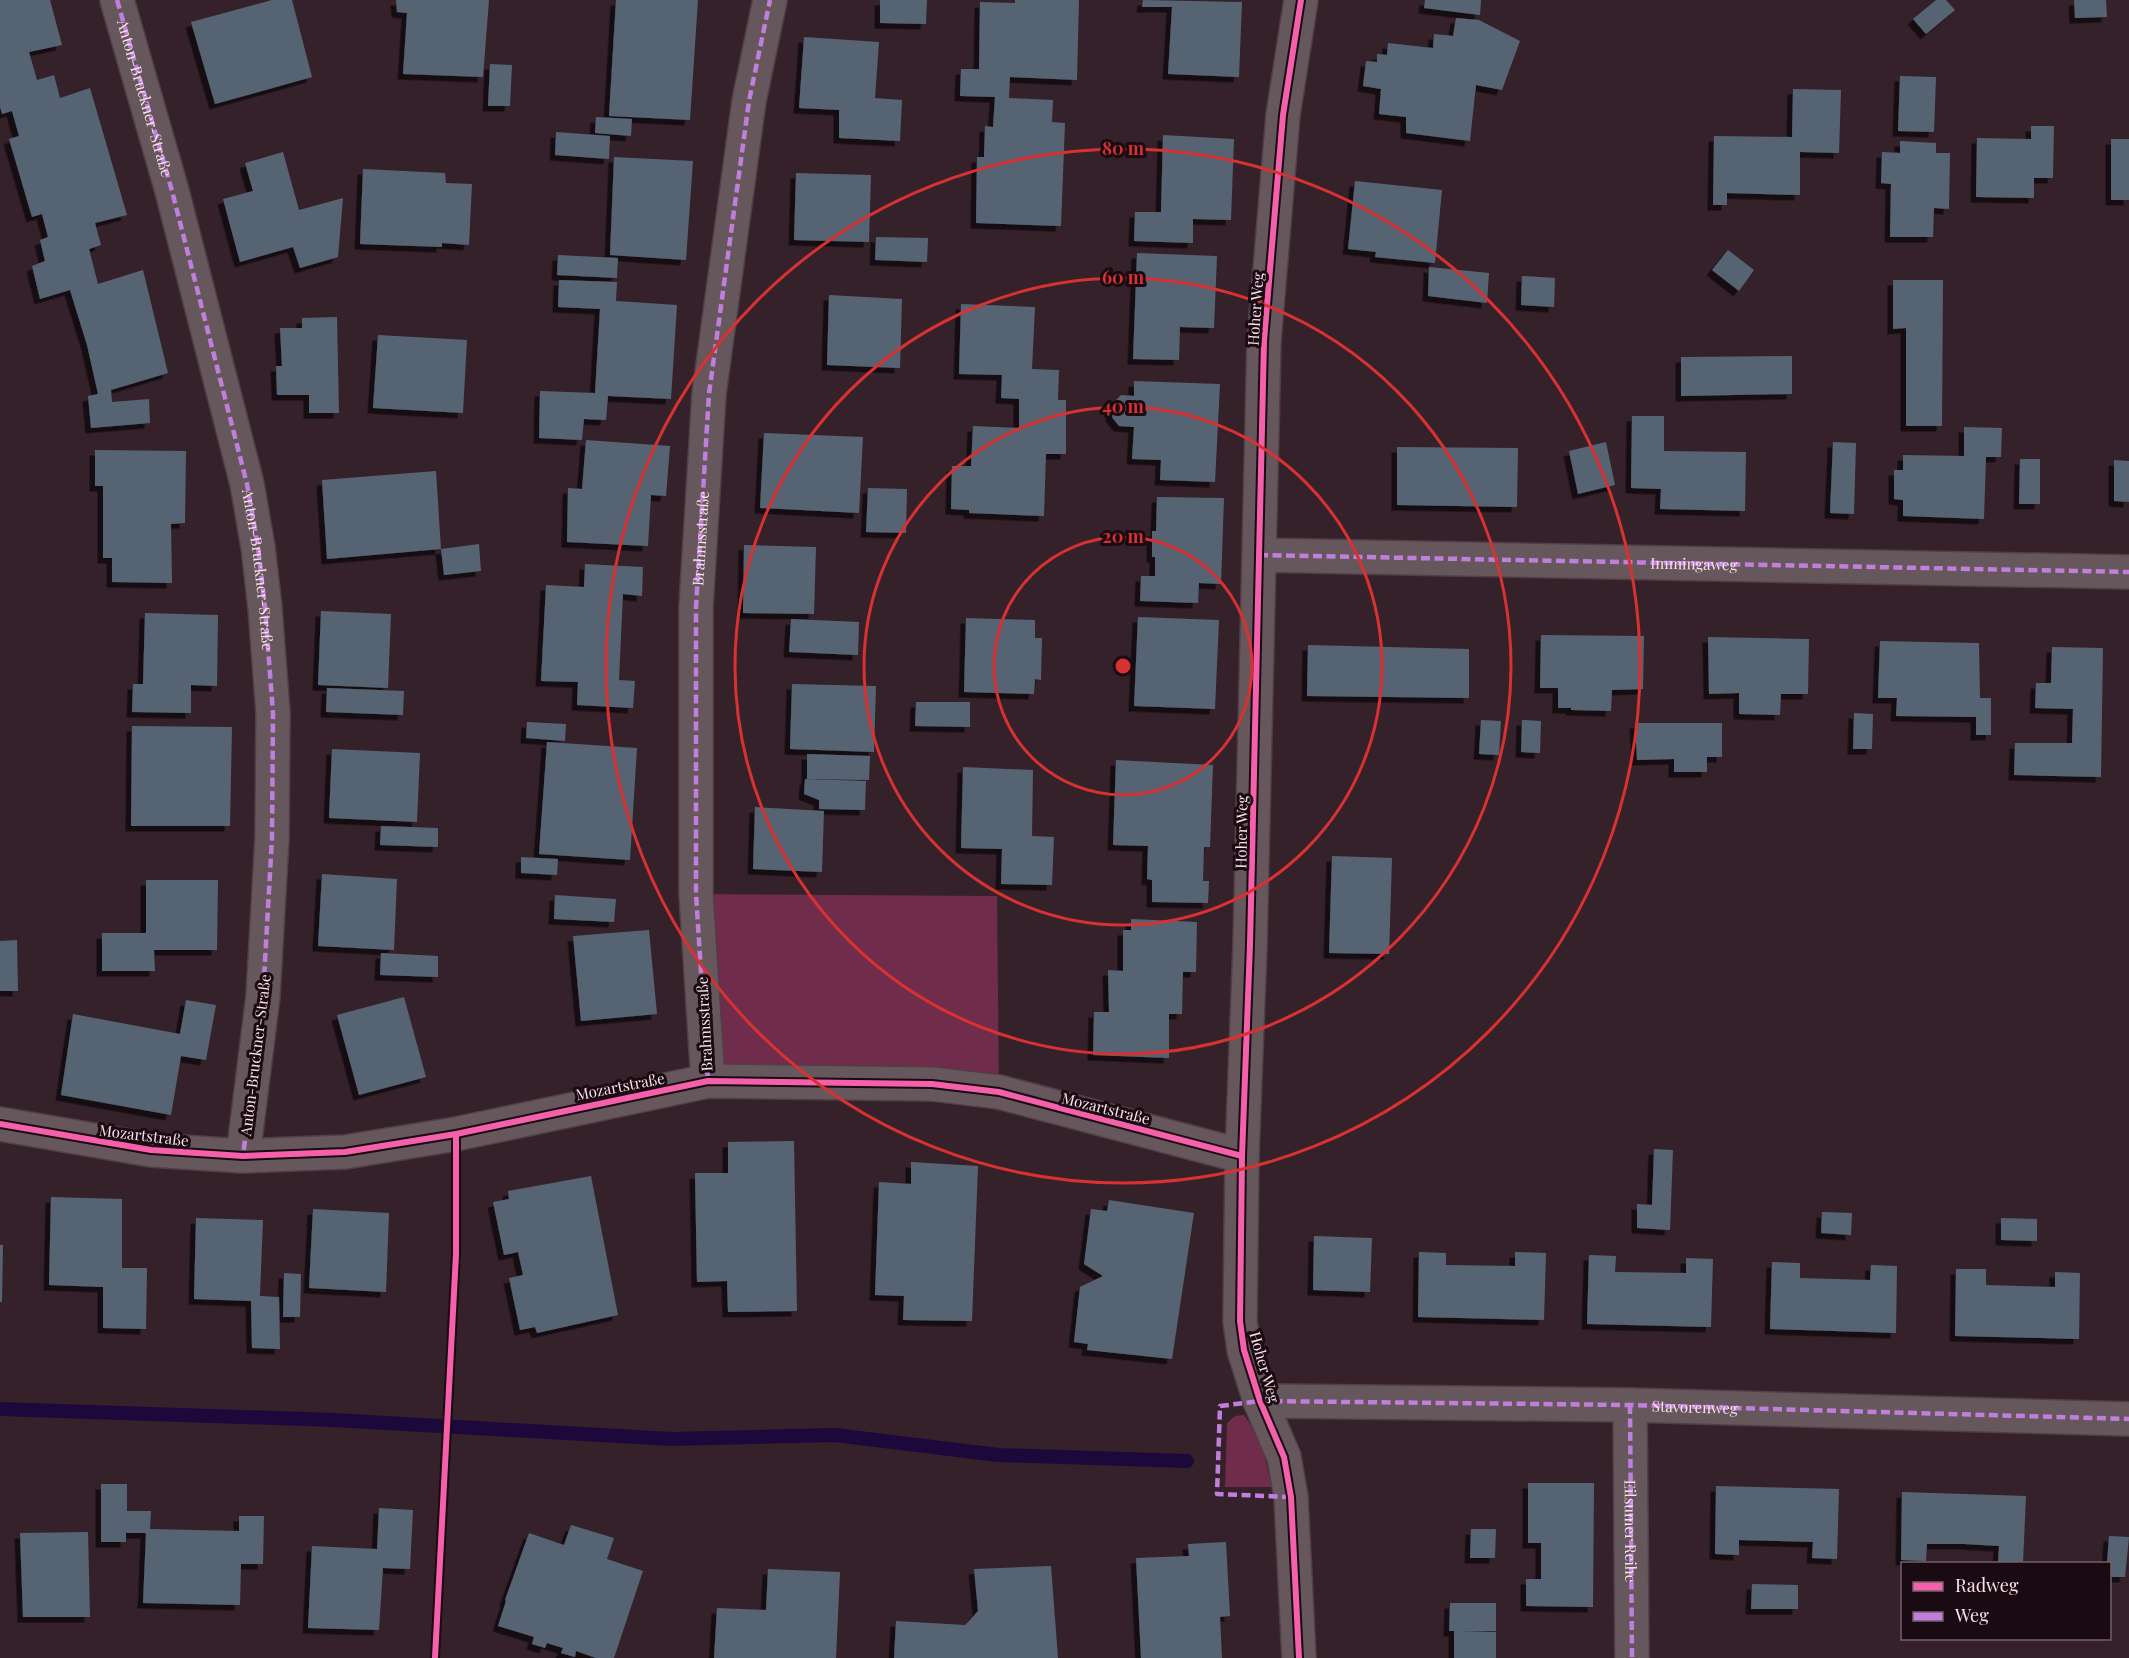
<svg xmlns="http://www.w3.org/2000/svg" width="2129" height="1658" font-family="'Playfair Display',serif">
  <style>
    .green { fill: #6f2c4b }
    .lines { fill: none; stroke-linecap: round; stroke-linejoin: round }
    .stream { stroke: #1d083b; stroke-width: 14 }
    .building { fill: #566473; filter: url(#shadow) }
    .minor-casing { stroke: #503f46; stroke-width: 36 }
    .minor { stroke: #66575d; stroke-width: 33 }
    .quiet { stroke: #c07fdc; stroke-width: 4.5; stroke-dasharray: 9 4.5; stroke-linecap: butt }
    .cycleway-casing { stroke: #1a0a11; stroke-width: 10 }
    .cycleway { stroke: #f560ab; stroke-width: 6 }
    .ring { fill: none; stroke: #d83132; stroke-width: 3 }
    .labels { text-anchor: middle; dominant-baseline: central; stroke-width: 6; stroke-linejoin: round; paint-order: stroke }
    .street-label { font-size: 15px; fill: #fbe2eb; stroke: #1a0a11 }
    .centre { fill: #d83132; stroke: #1a0a11; stroke-width: 3 }
    .ring-label { font-size: 18px; text-anchor: middle; font-weight: bold; fill: #d83132; stroke: #1a0a11; stroke-width: 6; stroke-linejoin: round; paint-order: stroke }
  </style>
  <defs>
    <filter id="shadow"><feDropShadow dx="-5.5" dy="5.5" stdDeviation="0" flood-color="#0009"/></filter>
  </defs>
  <rect width="100%" height="100%" fill="#35212a"/>
  <g class="green">
    <path d="M696 894 997 896 999 1092 708 1081Z"/>
    <path d="M1244 1415 1260 1438 1272 1487H1225L1227 1423 1235 1416Z"/>
  </g>
  <g class="lines">
    <path class="stream" d="M0 1409 334 1420 671 1439 835 1435 998 1455 1187 1461"/>
  </g>
  <g class="building">
    <path d="M0 0H50L62 45 29 52 37 80 54 75 60 98 90 88 127 215 95 223 101 245 89 249 98 284 143 270 168 373 111 390 112 402 149 399 150 423 91 428 88 396 98 394 87 345 70 290 40 299 32 266 45 261 40 240 48 237 42 214 32 217 9 139 19 136 12 111 2 114 0 107Z"/>
    <path d="M272 0H292L312 77 215 104 191 22Z"/>
    <path d="M396 0H489L483 77 403 74 407 13 397 12Z"/>
    <path d="M616 0H698L690 120 609 116Z"/>
    <path d="M880 0H927L926 24 880 23Z"/>
    <path d="M1015 0H1079L1077 80 1010 77 1009 98 1053 100 1052 122 1065 123 1061 226 976 223 977 157H984L985 126 993 127 995 97 960 96 961 69H979L980 2 1015 3Z"/>
    <path d="M1143 0 1242 2 1239 77 1168 74 1172 7H1142Z"/>
    <path d="M1425 0H1481L1480 15 1424 8Z"/>
    <path d="M1936 0H1946L1955 10 1926 34 1913 19Z"/>
    <path d="M2074 0H2106L2107 17 2075 18Z"/>
    <path d="M1456 18 1479 20 1520 41 1502 90 1476 85 1470 141 1406 133V117L1379 114 1381 89 1363 86 1366 61 1377 62V54L1387 55 1388 43 1433 48 1434 34 1453 36Z"/>
    <path d="M804 37 879 42 875 98 902 100 900 141 839 138V110L799 108Z"/>
    <path d="M490 64 512 65 510 106H488Z"/>
    <path d="M1900 76 1936 77 1934 132 1898 131Z"/>
    <path d="M1793 89 1841 90 1839 153 1800 152V195L1727 193V205H1713L1714 136 1792 137Z"/>
    <path d="M596 117 632 119 631 136 595 133Z"/>
    <path d="M2031 126H2054L2053 178H2034V198L1976 197 1977 138 2031 139Z"/>
    <path d="M556 132 610 136 609 159 555 155Z"/>
    <path d="M1163 135 1234 139 1231 220 1193 219V243L1134 241 1135 212H1161Z"/>
    <rect x="2111" y="139" width="18" height="61"/>
    <path d="M1900 141 1936 143V153H1950L1949 209 1934 208 1933 237H1890L1891 184 1881 183 1882 152 1900 153Z"/>
    <path d="M283 152 299 210 343 198 338 257 300 268 293 247 240 262 223 199 253 191 245 163Z"/>
    <path d="M614 157 693 161 686 260 610 255Z"/>
    <path d="M363 169 445 173 446 183 472 184 469 245 442 243V247L360 244Z"/>
    <path d="M796 173 871 175 869 242 794 240Z"/>
    <path d="M1355 181 1442 190 1435 263 1375 257 1376 252 1348 249Z"/>
    <path d="M876 237 928 238 927 262 875 260Z"/>
    <path d="M1728 250 1754 270 1739 291 1712 270Z"/>
    <path d="M1137 253 1217 256 1214 328 1180 327 1179 360 1133 359Z"/>
    <path d="M558 255 618 258 617 278 557 275Z"/>
    <path d="M1429 267 1489 273 1487 303 1428 296Z"/>
    <path d="M1522 276 1555 278 1554 307 1521 305Z"/>
    <path d="M559 280 617 282 616 301 677 305 671 399 608 396 606 420 584 419 582 440 539 438 540 391 595 393 600 309 558 307Z"/>
    <path d="M1893 280H1943L1942 426H1906V328L1893 329Z"/>
    <path d="M829 295 902 299 900 368 827 365Z"/>
    <path d="M961 304 1035 307 1032 369 1059 370 1058 400H1066V454H1046L1044 516 969 513V510L951 509 952 466H971L973 426 1019 428V399L1001 398 1002 375 959 374Z"/>
    <path d="M337 317 339 413H309V395H277L276 366H282L280 328H302V318Z"/>
    <path d="M378 335 467 340 463 413 373 408Z"/>
    <path d="M1792 356V394L1681 396V357Z"/>
    <path d="M1134 381 1220 384 1215 482 1160 480 1161 460 1132 459 1134 427 1119 426 1111 416 1113 403 1121 395 1134 396Z"/>
    <path d="M1632 416H1664V451L1746 452 1745 511 1660 509 1661 489 1631 488Z"/>
    <path d="M1964 427 2002 428 2001 457H1986L1984 519 1903 516V500L1894 499V470H1903V455L1964 456Z"/>
    <path d="M764 433 863 437 859 513 760 508Z"/>
    <path d="M586 440 670 446 666 496 651 495 648 546 567 542 568 488 582 489Z"/>
    <path d="M1606 442 1615 485 1578 494 1569 451Z"/>
    <path d="M1833 442 1856 443 1854 514 1830 513Z"/>
    <path d="M1397 447 1518 448 1517 507 1397 505Z"/>
    <path d="M95 450 186 451 185 523 171 524 172 583 112 582V558H103V486H95Z"/>
    <path d="M2020 459H2040V504H2019Z"/>
    <path d="M2114 460 2129 461V502L2114 501Z"/>
    <path d="M436 471 441 549 327 559 322 480Z"/>
    <path d="M868 488 907 489 906 533 866 532Z"/>
    <path d="M1157 497 1224 498 1221 584 1199 583 1198 603 1140 601 1141 576H1155V557H1152V531H1156Z"/>
    <path d="M479 544 481 571 444 575 441 549Z"/>
    <path d="M744 545 816 547 814 614 743 613Z"/>
    <path d="M585 564 643 567 642 596 623 594 619 680 635 681 633 708 577 705 578 682 541 681 546 585 584 587Z"/>
    <path d="M321 611 391 614 388 688 318 685Z"/>
    <path d="M145 613 218 615 217 686 191 685V713L132 712 133 684H143Z"/>
    <path d="M1138 617 1219 620 1215 709 1134 706Z"/>
    <path d="M966 618 1035 620V638H1042L1041 680 1035 679 1034 694 964 692Z"/>
    <path d="M791 619 859 622 858 655 789 652Z"/>
    <path d="M1541 635 1644 636 1643 689 1612 690 1611 711 1571 710V708H1558V688H1540Z"/>
    <path d="M1708 637 1809 639 1808 694H1781L1780 715 1739 714V693L1709 694Z"/>
    <path d="M1880 641 1979 643 1980 698H1991V735H1976V717L1896 716 1897 698H1878Z"/>
    <path d="M1308 645 1469 649V698L1307 696Z"/>
    <path d="M2052 647 2103 648 2101 777 2014 775 2015 743H2072L2073 709 2035 708 2036 683H2051Z"/>
    <path d="M792 684 876 686 874 752 790 749Z"/>
    <path d="M327 688 404 691 403 715 326 712Z"/>
    <path d="M916 702H970V727L915 726Z"/>
    <path d="M1854 713 1873 714 1872 749H1853Z"/>
    <path d="M1481 720 1501 721 1499 755 1479 754Z"/>
    <path d="M1522 720 1541 721 1540 753 1521 752Z"/>
    <path d="M527 722 566 724 565 741 526 738Z"/>
    <path d="M1635 723H1722V757H1707V772H1674V759L1637 760Z"/>
    <path d="M132 726 232 727 230 826H131Z"/>
    <path d="M547 742 637 748 630 860 539 854Z"/>
    <path d="M332 749 420 753 417 822 329 818Z"/>
    <path d="M807 754 870 756 869 780 807 779Z"/>
    <path d="M1116 760 1213 765 1210 847H1204L1203 881H1209L1208 903 1152 902V880L1147 879 1148 846 1113 845Z"/>
    <path d="M963 767 1033 770 1032 836 1054 837 1052 885 1001 884 1002 849 961 848Z"/>
    <path d="M805 779 866 781 865 810 819 809V800L804 794Z"/>
    <path d="M755 807 824 811 822 872 753 869Z"/>
    <path d="M381 826 438 828V847L380 845Z"/>
    <path d="M1332 856 1392 858 1389 954 1329 953Z"/>
    <path d="M521 857 558 859 557 875 521 873Z"/>
    <path d="M322 874 397 879 394 950 318 946Z"/>
    <path d="M146 880H218L217 950H154L155 971H102V933H146Z"/>
    <path d="M555 895 616 899 614 922 554 919Z"/>
    <path d="M1131 919 1197 922 1196 972H1183L1182 1014H1169V1058L1093 1055 1094 1012H1109L1108 970 1123 971V930H1131Z"/>
    <path d="M649 930 657 1014 581 1021 573 936Z"/>
    <path d="M17 940 18 991H0V941Z"/>
    <path d="M381 953 438 956V977L380 975Z"/>
    <path d="M404 997 426 1077 359 1095 337 1015Z"/>
    <path d="M186 1000 216 1005 206 1060 181 1056 171 1115 61 1095 73 1014 180 1034Z"/>
    <path d="M794 1141 797 1311 728 1312 727 1281 697 1282 695 1173H728V1142Z"/>
    <path d="M1654 1149 1673 1150 1670 1230 1637 1228V1204L1652 1205Z"/>
    <path d="M911 1162 978 1166 972 1321 903 1320 904 1296 875 1295 879 1182 911 1184Z"/>
    <path d="M591 1176 618 1315 537 1333 535 1327 520 1330 509 1278 523 1275 518 1252 504 1255 493 1202 509 1199 508 1191Z"/>
    <path d="M51 1197 122 1199V1268H147L146 1329 103 1328V1287L49 1285Z"/>
    <path d="M1109 1200 1194 1213 1172 1359 1087 1350 1088 1344 1074 1342 1080 1287 1103 1276 1084 1264 1091 1209 1107 1211Z"/>
    <path d="M313 1209 389 1213 386 1292 309 1288Z"/>
    <path d="M1822 1212 1852 1213 1851 1235 1821 1233Z"/>
    <path d="M196 1218 263 1220 260 1296 279 1297 280 1349 252 1348 251 1301 194 1299Z"/>
    <path d="M2001 1218 2037 1219V1241L2001 1240Z"/>
    <path d="M1314 1236 1372 1238 1370 1292 1313 1290Z"/>
    <path d="M0 1245H3L2 1302H0Z"/>
    <path d="M1419 1252 1446 1253V1265L1515 1266V1252L1546 1253 1544 1320 1418 1317Z"/>
    <path d="M1589 1255 1616 1256 1615 1272 1686 1273V1258L1713 1259 1711 1327 1587 1324Z"/>
    <path d="M1772 1262 1800 1263V1278L1870 1280 1871 1265 1897 1266 1896 1333 1770 1329Z"/>
    <path d="M1956 1269H1986V1285L2019 1286 2055 1287V1272L2080 1273 2079 1339 1955 1336Z"/>
    <path d="M284 1273 301 1274 300 1317H283Z"/>
    <path d="M1528 1483H1594L1593 1607 1526 1606V1579H1541V1543H1528Z"/>
    <path d="M101 1484H127V1511H151L150 1529 239 1531V1516H264L263 1564H241L240 1605 143 1603 146 1533H126V1542H101Z"/>
    <path d="M1716 1486 1839 1489 1837 1559 1812 1558 1813 1542 1739 1540V1555L1715 1554Z"/>
    <path d="M1902 1492 2026 1496 2023 1563H1998L1999 1546 1964 1544H1927L1926 1561 1901 1560Z"/>
    <path d="M379 1508 413 1510 410 1569 383 1568 379 1630 308 1628 312 1546 377 1549Z"/>
    <path d="M571 1525 614 1538 607 1559 643 1571 614 1658H596L576 1651 575 1657 561 1653 563 1648 547 1643 545 1648 532 1644 534 1637 498 1626 506 1601 505 1600 529 1533 564 1545Z"/>
    <path d="M1471 1529H1496L1495 1558H1470Z"/>
    <path d="M88 1532 90 1617H23L20 1533Z"/>
    <path d="M2109 1536 2129 1537 2125 1577H2110V1564L2107 1563Z"/>
    <path d="M1226 1542 1230 1616 1220 1617 1222 1658H1141L1136 1558 1189 1556 1188 1544Z"/>
    <path d="M1051 1566 1058 1658H894L896 1621 965 1625 970 1620 978 1611 974 1569Z"/>
    <path d="M768 1569 840 1572 836 1658H714L717 1608 766 1610Z"/>
    <path d="M1752 1584 1798 1585V1609H1751Z"/>
    <path d="M1450 1603H1496V1631L1459 1632H1496V1658H1454V1631H1449Z"/>
  </g>
  <g class="lines">
    <defs>
      <g id="minor">
        <path id="s1" d="M117 0 172 191 247 484 258 547 265 608 273 713 272 838 263 996 243 1156"/>
        <path id="s2" d="M1259 555 2129 572"/>
        <path id="s3" d="M708 1081 696 894V607L709 394 749 101 770 0"/>
        <path d="M0 1124 151 1150 243 1156 345 1152 456 1134 708 1081 932 1084 999 1092 1242 1156"/>
        <path id="s4" d="M1260 1401 1630 1405 2129 1419"/>
        <path id="s5" d="M1630 1405 1632 1658"/>
        <path d="M1299 1658 1291 1497 1284 1457 1260 1401 1244 1350 1240 1321 1242 1156 1250 945 1264 341 1283 115 1301 0"/>
      </g>
    </defs>
    <use href="#minor" class="minor-casing"/>
    <use href="#minor" class="minor"/>
    <g class="quiet">
      <path d="M117 0 172 191 247 484 258 547 265 608 273 713 272 838 263 996 243 1156"/>
      <path d="M1259 555 2129 572"/>
      <path d="M708 1081 696 894V607L709 394 749 101 770 0"/>
      <path d="M1630 1405 1632 1658"/>
      <path d="M1291 1497 1217 1494 1220 1406 1260 1401 1630 1405 2129 1419"/>
    </g>
    <defs>
      <g id="cycleway">
        <path d="M0 1124 151 1150 243 1156 345 1152 456 1134 708 1081 932 1084 999 1092 1242 1156"/>
        <path d="M435 1658 456 1254V1134"/>
        <path d="M1299 1658 1291 1497 1284 1457 1260 1401 1244 1350 1240 1321 1242 1156 1250 945 1264 341 1283 115 1301 0"/>
      </g>
    </defs>
    <use href="#cycleway" class="cycleway-casing"/>
    <use href="#cycleway" class="cycleway"/>
  </g>
  <g class="ring">
    <circle cx="1123" cy="666" r="129"/>
    <circle cx="1123" cy="666" r="259"/>
    <circle cx="1123" cy="666" r="388"/>
    <circle cx="1123" cy="666" r="517"/>
  </g>
  <g class="labels">
    <g class="street-label">
      <text stroke="none"><textPath href="#s1" startOffset="102">Anton-Bruckner-Straße</textPath></text>
      <text transform="translate(1255 309) rotate(-86)">Hoher Weg</text>
      <text stroke="none"><textPath href="#s3" startOffset="543">Brahmsstraße</textPath></text>
      <text stroke="none"><textPath href="#s2" startOffset="435">Immingaweg</textPath></text>
      <text stroke="none"><textPath href="#s1" startOffset="588">Anton-Bruckner-Straße</textPath></text>
      <text transform="translate(1241 832) rotate(-89)">Hoher Weg</text>
      <text transform="translate(704 1024) rotate(-93)">Brahmsstraße</text>
      <text transform="translate(255 1055) rotate(-83)">Anton-Bruckner-Straße</text>
      <text transform="translate(620 1086) rotate(-11)">Mozartstraße</text>
      <text transform="translate(1106 1108) rotate(14)">Mozartstraße</text>
      <text transform="translate(144 1135) rotate(7)">Mozartstraße</text>
      <text transform="translate(1265 1367) rotate(74)">Hoher Weg</text>
      <text stroke="none"><textPath href="#s4" startOffset="435">Stavorenweg</textPath></text>
      <text stroke="none"><textPath href="#s5" startOffset="126">Eilsumer Reihe</textPath></text>
    </g>
  </g>
  <circle cx="1123" cy="666" r="9" class="centre"/>
  <g class="ring-label">
    <text x="1123" y="155">80 m</text>
    <text x="1123" y="284">60 m</text>
    <text x="1123" y="413">40 m</text>
    <text x="1123" y="543">20 m</text>
  </g>
  <rect x="1901" y="1562" width="210" height="78" fill="#1a0a11" stroke="#746068" stroke-width="1.5"/>
  <rect x="1913" y="1582" width="30" height="9" fill="#f560ab" stroke="#746068" stroke-width="1.5"/>
  <text x="1955" y="1592" font-size="18" fill="#fbe2eb">Radweg</text>
  <rect x="1913" y="1612" width="30" height="9" fill="#c07fdc" stroke="#746068" stroke-width="1.5"/>
  <text x="1955" y="1622" font-size="18" fill="#fbe2eb">Weg</text>
</svg>
